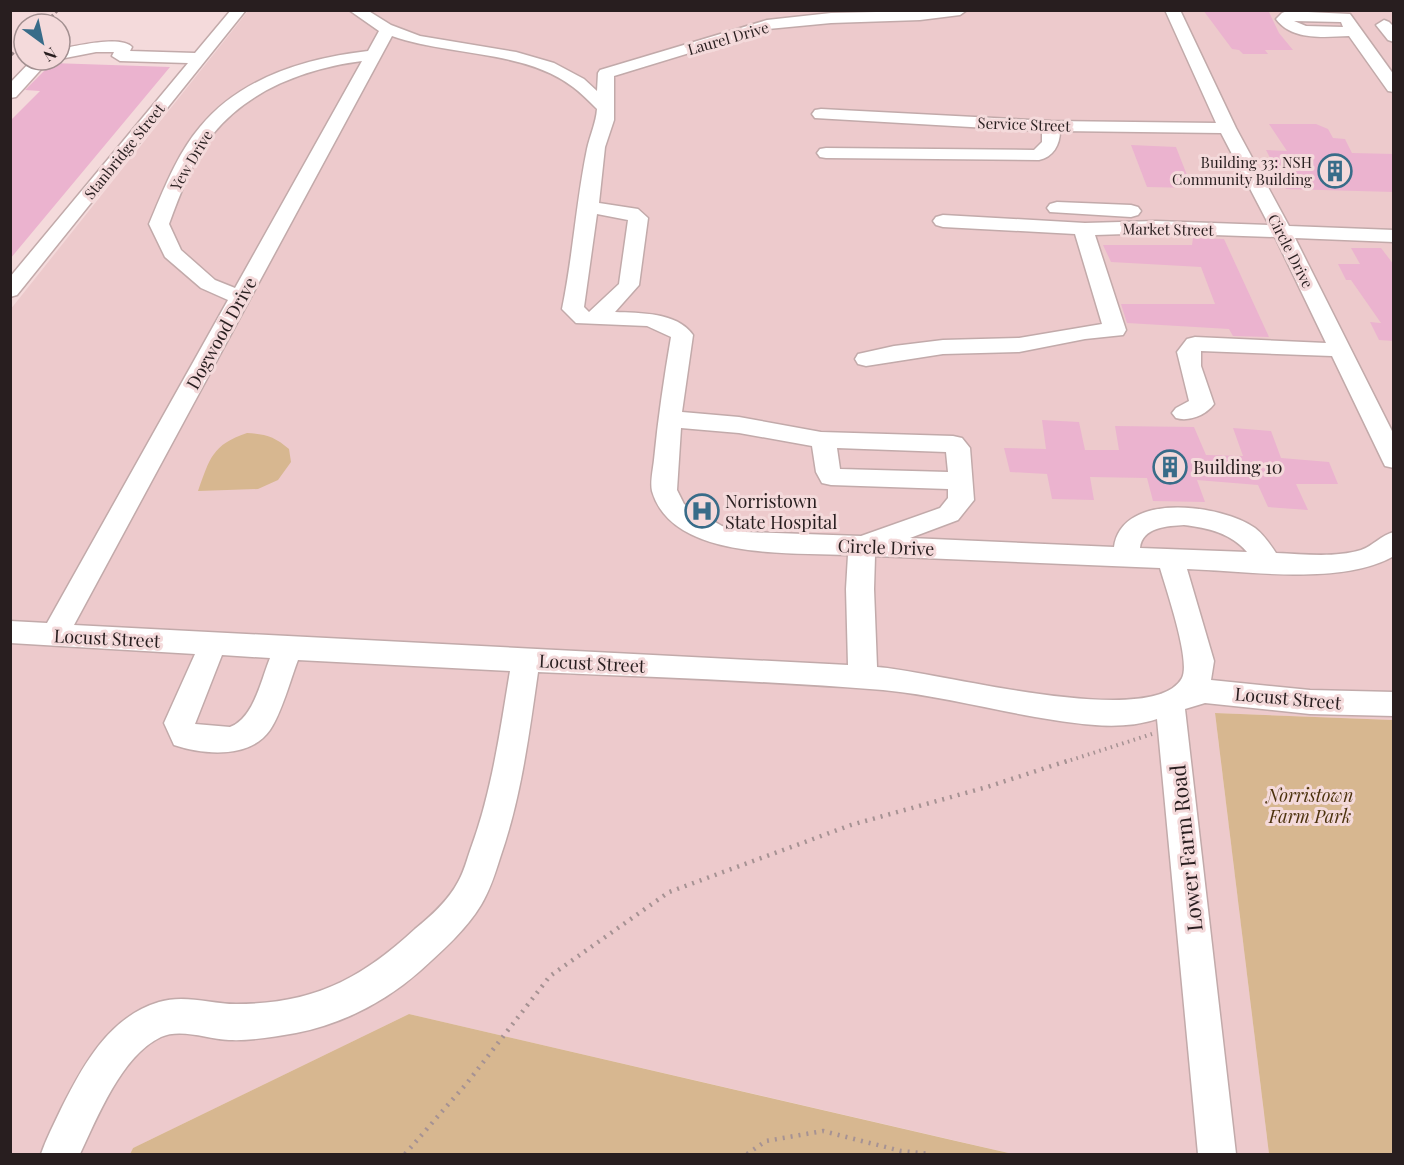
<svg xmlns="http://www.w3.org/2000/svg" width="1404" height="1165" font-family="'Playfair Display',serif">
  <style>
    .built { fill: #edcacc }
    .green { fill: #d7b790 }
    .building { fill: #ebb3cf }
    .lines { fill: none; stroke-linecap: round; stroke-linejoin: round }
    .minor-casing { stroke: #c2aaaa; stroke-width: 3 }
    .path-far1 { stroke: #a69293; stroke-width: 4; stroke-dasharray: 1.5 4.5; stroke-linecap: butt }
    .path { stroke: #a69293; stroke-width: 4.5; stroke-dasharray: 2 6; stroke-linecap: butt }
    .minor { fill: #fff; fill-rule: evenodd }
    .rail { stroke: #958283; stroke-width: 3; stroke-dasharray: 5 3; stroke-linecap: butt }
    .labels { text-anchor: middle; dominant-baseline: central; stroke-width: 6; stroke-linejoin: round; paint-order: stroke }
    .far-street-label { font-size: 15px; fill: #281e1f; stroke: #f4dadb }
    .far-poi-label { font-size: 15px; fill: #281e1f; stroke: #f4dadb; text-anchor: end }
    .street-label { font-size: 18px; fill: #281e1f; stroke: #f4dadb }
    .poi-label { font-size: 18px; fill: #281e1f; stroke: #f4dadb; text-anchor: start }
    .park-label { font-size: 18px; font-style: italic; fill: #4c320d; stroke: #f4dadb }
    .near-street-label { font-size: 21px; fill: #281e1f; stroke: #f4dadb }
  </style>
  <rect width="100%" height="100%" fill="#f4dadb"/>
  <path class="built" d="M248 11H1393V720L1215 713 1269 1154H1013L409 1014 133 1148 130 1154H11L10 310Z"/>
  <g class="green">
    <path d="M247 433C266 434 275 437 289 449L291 462 278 480 258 489 198 491C210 458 212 445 247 433Z"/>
    <path d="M1215 713 1393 720V1154H1269Z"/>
    <path d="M409 1014 956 1141 1013 1154H130L133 1148Z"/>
  </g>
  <g class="building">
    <path d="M1203 10H1268L1279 33 1293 50H1265L1268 54H1243L1239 50 1232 49Z"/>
    <path d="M52 63 170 67 10 259V121L40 91 25 90Z"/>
    <path d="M1269 124H1316L1328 129 1333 138 1345 139 1352 153 1394 154V192L1286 189 1266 150 1287 151Z"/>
    <path d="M1131 145 1176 147 1192 188 1147 187Z"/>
    <path d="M1193 238 1224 239 1269 337 1233 336 1229 329 1127 323 1121 304H1215L1201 267 1111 262 1103 245H1192Z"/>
    <path d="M1351 248H1381L1394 265V341L1379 340 1370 322 1381 323 1351 280H1346L1338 264H1360Z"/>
    <path d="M1042 420 1079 422 1085 450H1119L1115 426 1194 427 1206 455 1243 456 1233 428 1271 431 1281 458 1329 462 1338 484H1296L1308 510 1268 507 1258 485 1197 480 1205 502 1153 501 1147 478 1090 477 1094 500 1052 499 1047 474 1010 472 1004 448 1046 449Z"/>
  </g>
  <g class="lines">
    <defs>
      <g id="minor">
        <path d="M231 10H246L17 295 10 297V277L188 63 120 61 112 56 114 52H96L60 59V49C76 46 121 35 132 47L130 51 195 53Z"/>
        <path d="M349 10H367L391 25 420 36 516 52 554 63 584 79 597 91 598 73 600 70 767 20 831 13 967 10 960 15 920 20 831 23 768 29 614 76V120L605 147 599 203 638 209 648 218 639 285 615 312C640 313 677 312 693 335L682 412 739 417 821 432 953 436 962 438 970 448 974 500 958 520 910 538 1114 547C1122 490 1223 505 1255 528 1264 535 1270 544 1276 553 1303 554 1335 558 1361 550 1373 546 1381 535 1394 532V556C1342 586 1247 571 1187 569L1214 661 1211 680 1310 690 1394 692V716L1310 714 1205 703 1185 709 1236 1154H1198L1157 719C1118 732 1074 723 1035 717 985 708 934 695 883 690 769 681 653 677 538 672 529 735 521 798 500 858 495 874 490 890 481 905 466 930 442 951 420 971 385 1002 342 1024 296 1033 274 1037 251 1041 229 1040 208 1039 180 1028 161 1037 122 1055 97 1118 80 1154H41C46 1139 54 1124 61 1109 83 1065 109 1017 159 1002 184 994 211 1004 236 1004 312 1004 360 980 415 929 431 916 448 901 458 882 464 872 467 859 471 848 492 791 500 731 510 671L298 660C290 681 282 712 270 730 250 759 204 755 174 745L164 723 195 654 10 643V621L47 623 228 300 201 288 165 257 149 224C163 191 177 154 200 127 241 77 307 58 368 51L379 31ZM392 36C448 56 525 50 573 87 581 93 589 101 597 109 596 123 590 135 587 149 576 202 573 256 562 309L576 323 647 326 671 337C664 378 658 418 654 460 653 469 650 483 652 491 672 561 792 552 848 555L846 589 848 665 74 625ZM362 61 235 288 215 280 181 250 169 224C180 194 193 159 213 134 249 89 308 68 362 61ZM597 214 628 220 619 284 589 312 584 307ZM681 428 739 433 812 446 816 472 822 483 831 485 948 489V498L940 508 861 536 745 532 722 526 684 504 677 490ZM837 448 946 452 948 472 840 469ZM1184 525C1208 528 1231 533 1247 552L1140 548C1142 527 1168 526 1184 525ZM875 556 1160 568C1166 589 1191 661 1182 678 1153 732 931 670 877 667L874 589ZM222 655 270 658C261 680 254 718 230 727L195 724Z"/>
        <path d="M1165 10H1180L1236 128 1289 226 1394 230V242L1295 238 1394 435V468L1385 466 1382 460 1332 356 1201 351V366L1214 404C1206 415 1189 422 1176 418L1172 413 1176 408 1189 401 1177 352 1187 339 1195 337 1326 343 1275 237 1156 233 1095 235 1126 330 1123 335 1085 339 1019 352 943 354 866 366 858 364 855 359 858 354 894 346 943 340 1019 338 1102 324 1075 234 943 227 936 225 933 221 936 217 943 215 1085 223 1156 221 1269 225 1221 133 1060 131C1060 145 1053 157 1039 160L826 158 820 157 817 153 820 149 826 148 1034 150 1042 142V131L815 118 812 114 815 110 821 109 1051 121 1216 123Z"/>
        <path d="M1287 11 1350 14 1394 75V92L1388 91 1349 36C1325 37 1292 41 1276 19L1282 13ZM1294 21 1341 22 1343 27 1306 26Z"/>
        <path d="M1384 20 1389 22 1394 27V42L1388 40 1376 25Z"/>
        <path d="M32 60H53L45 65 16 97 10 98V83Z"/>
        <path d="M1057 202 1131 205 1138 207 1141 211 1138 215 1131 217 1050 212 1047 208 1050 204Z"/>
      </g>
    </defs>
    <use href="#minor" class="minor-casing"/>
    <path class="path-far1" d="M1065 762 1152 734"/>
    <g class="path">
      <path d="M405 1154 467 1083 550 976 669 892 851 825 987 787 1070 760"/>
      <path d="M747 1154 766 1141 823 1131 901 1151 931 1154"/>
    </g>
    <use href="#minor" class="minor"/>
    <g class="rail">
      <path d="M44 24 58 10"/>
      <path d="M10 56 24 43"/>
    </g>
  </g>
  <defs>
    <symbol id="building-ring" viewBox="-11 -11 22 22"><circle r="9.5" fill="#f4dadb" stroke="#386c89" stroke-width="1.5"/><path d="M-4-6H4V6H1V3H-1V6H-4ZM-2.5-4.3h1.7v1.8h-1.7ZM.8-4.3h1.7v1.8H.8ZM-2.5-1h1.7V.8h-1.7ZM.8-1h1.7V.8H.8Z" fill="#386c89"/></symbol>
    <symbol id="hospital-ring" viewBox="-11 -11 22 22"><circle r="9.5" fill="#f4dadb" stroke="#386c89" stroke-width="1.5"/><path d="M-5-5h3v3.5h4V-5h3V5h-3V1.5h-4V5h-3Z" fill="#386c89"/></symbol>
  </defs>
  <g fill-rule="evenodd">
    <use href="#building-ring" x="1316" y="152" width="38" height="38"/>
    <use href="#building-ring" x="1151" y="448" width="38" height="38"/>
    <use href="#hospital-ring" x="683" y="492" width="38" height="38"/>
  </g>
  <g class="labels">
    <g class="far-street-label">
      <text transform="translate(728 38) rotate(-16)">Laurel Drive</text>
      <text transform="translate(1024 124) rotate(2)">Service Street</text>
      <text transform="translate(124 151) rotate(-51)">Stanbridge Street</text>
      <text transform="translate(191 160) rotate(-59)">Yew Drive</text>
      <text transform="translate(1168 229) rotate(1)">Market Street</text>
      <text transform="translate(1291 251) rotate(63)">Circle Drive</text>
    </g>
    <g class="far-poi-label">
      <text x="1312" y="162">Building 33: NSH<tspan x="1312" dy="17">Community Building</tspan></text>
    </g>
    <g class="street-label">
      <text transform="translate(221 333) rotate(-61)">Dogwood Drive</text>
      <text transform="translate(886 547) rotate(2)">Circle Drive</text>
      <text transform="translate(107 638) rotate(3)">Locust Street</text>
      <text transform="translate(592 663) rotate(3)">Locust Street</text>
      <text transform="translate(1288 698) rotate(5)">Locust Street</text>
    </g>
    <g class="poi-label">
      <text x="1193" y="467">Building 10</text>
      <text x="725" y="501">Norristown<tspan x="725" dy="21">State Hospital</tspan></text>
    </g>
    <g class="park-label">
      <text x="1310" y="795">Norristown<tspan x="1310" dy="21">Farm Park</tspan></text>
    </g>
    <g class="near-street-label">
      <text transform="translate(1185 848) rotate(-96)">Lower Farm Road</text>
    </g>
  </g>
  <rect width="1404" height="1165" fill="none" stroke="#281e1f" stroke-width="24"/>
  <g transform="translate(42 42) rotate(147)"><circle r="28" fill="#f4dadb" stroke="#a28f90" stroke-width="1.5"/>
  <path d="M0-4.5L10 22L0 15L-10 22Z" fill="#386c89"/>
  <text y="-9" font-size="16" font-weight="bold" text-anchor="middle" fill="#281e1f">N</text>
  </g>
</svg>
